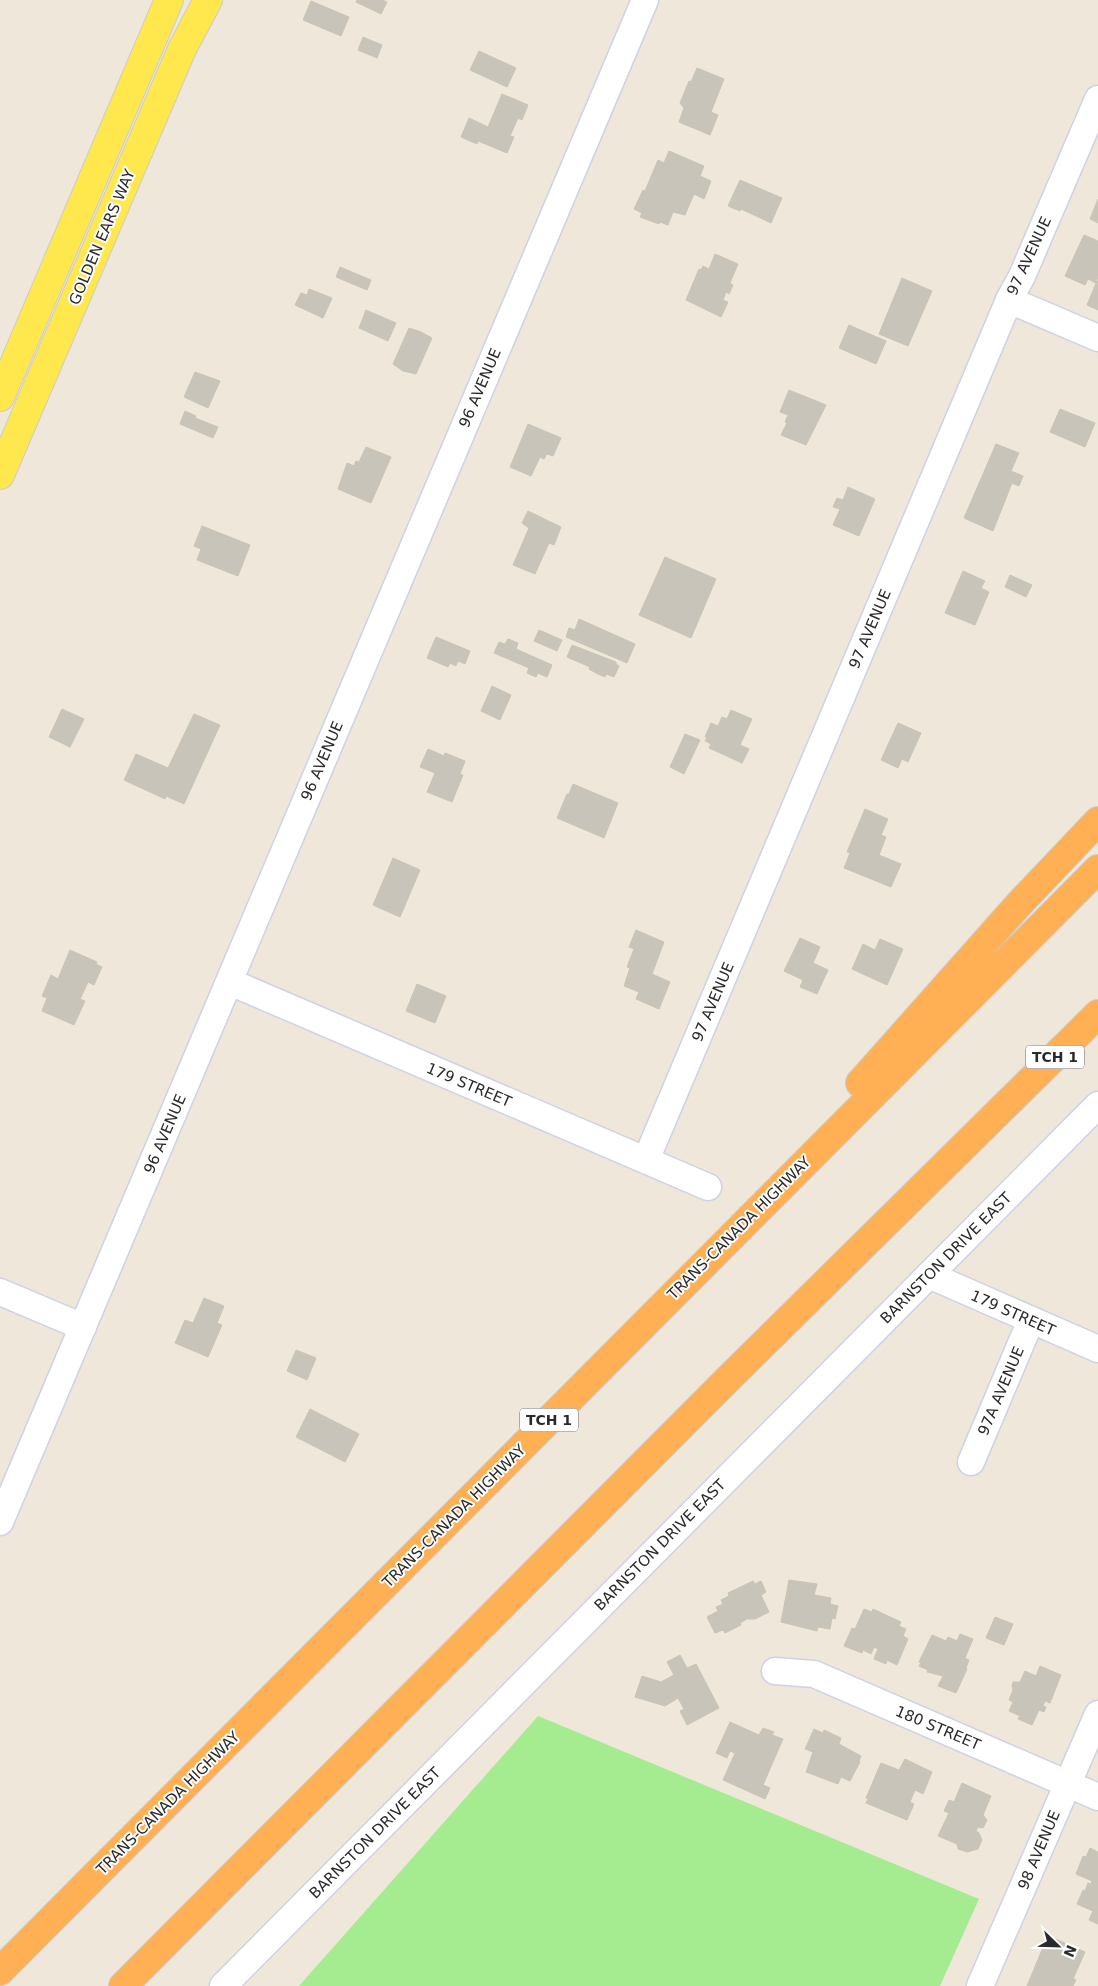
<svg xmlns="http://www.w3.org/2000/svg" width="1098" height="1986" font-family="'DejaVu Sans',sans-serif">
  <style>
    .green { fill: #a5eb90 }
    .building { fill: #c9c4ba; stroke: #c9c4b3 }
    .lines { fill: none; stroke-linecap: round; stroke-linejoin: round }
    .minor-casing { stroke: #cfd1e5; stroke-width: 29 }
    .major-casing { stroke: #ccc; stroke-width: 30 }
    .highway-casing { stroke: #ccc; stroke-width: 30 }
    .minor { stroke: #fff; stroke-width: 26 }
    .major { stroke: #ffe84e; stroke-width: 28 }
    .highway { stroke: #ffb054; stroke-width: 28 }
    .labels { text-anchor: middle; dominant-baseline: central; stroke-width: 4; stroke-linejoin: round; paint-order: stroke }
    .shield { fill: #fff; stroke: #6a6a6a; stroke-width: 1 }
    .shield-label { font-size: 14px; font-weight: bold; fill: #2a2a2a }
    .street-label { font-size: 15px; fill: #2a2a2a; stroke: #fff }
  </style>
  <rect width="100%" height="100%" fill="#eee7da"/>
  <path class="green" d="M538 1716 979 1899 940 1986H299Z"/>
  <g class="building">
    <path d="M357 0H382L387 2 381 14 356 2Z"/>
    <path d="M311 1 349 17 341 36 303 20Z"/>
    <path d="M363 37 382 45 377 58 358 50Z"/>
    <path d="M479 51 516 68 507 87 470 70Z"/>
    <path d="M697 68 724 79 711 112 718 115 710 135 679 122 684 108 680 103 689 81 691 82Z"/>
    <path d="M502 94 528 105 522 120 518 118 510 136 514 137 507 153 478 141 477 144 461 137 469 118 488 127Z"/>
    <path d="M669 151 704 166 700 176 711 181 704 199 694 194 685 215 673 212 668 225 660 222 659 224 640 217 642 213 634 209 643 190 645 191 658 160 664 163Z"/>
    <path d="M740 180 782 198 771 223 741 209 740 211 728 206Z"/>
    <path d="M1098 199V223L1090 219Z"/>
    <path d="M1084 235 1098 241V277L1096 283 1088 279 1085 285 1065 276Z"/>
    <path d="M715 254 738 264 730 283 733 285 729 294 726 292 723 300 728 302 721 317 686 300 699 269 701 270 703 266 709 269Z"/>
    <path d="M340 267 371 280 367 290 336 277Z"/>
    <path d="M902 278 932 291 908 346 879 334Z"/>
    <path d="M1097 281 1098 282V310L1087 305Z"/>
    <path d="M309 289 332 298 323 318 295 305 301 293 307 295Z"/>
    <path d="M366 310 396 323 388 341 359 328Z"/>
    <path d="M849 325 886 341 876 364 839 348Z"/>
    <path d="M409 328 421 332 432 338 416 374 403 371 393 364Z"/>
    <path d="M195 372 220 381 208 408 184 397Z"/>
    <path d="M789 390 826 405 806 445 781 435 787 423 785 422 788 415 780 412Z"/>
    <path d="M1060 409 1095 423 1085 447 1050 432Z"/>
    <path d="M185 411 196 416 195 418 218 427 213 438 180 424Z"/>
    <path d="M528 424 561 438 553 456 547 454 544 459 540 457 531 476 510 467Z"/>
    <path d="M996 444 1019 453 1011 471 1023 476 1019 486 1012 483 993 531 964 518Z"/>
    <path d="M366 447 391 457 371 503 338 489 347 463 354 466 356 461 359 462Z"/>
    <path d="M848 487 875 499 859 536 833 525 840 509 833 507 837 498 843 500Z"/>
    <path d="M528 511 561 527 554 545 549 543 535 574 513 565 529 528 522 523Z"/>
    <path d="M202 526 250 545 238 576 197 560 201 549 194 546Z"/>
    <path d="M665 557 716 579 691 638 639 615Z"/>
    <path d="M963 571 985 581 981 588 989 592 975 625 945 613Z"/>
    <path d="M1010 575 1032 585 1026 597 1005 587Z"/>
    <path d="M579 619 635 644 627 663 566 637 569 628 575 630Z"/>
    <path d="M539 630 562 640 557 651 534 641Z"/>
    <path d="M436 637 470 651 465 664 458 661 456 666 450 663 448 667 427 658Z"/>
    <path d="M508 639 518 643 516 649 552 665 547 677 538 673 536 677 527 673 529 668 494 653 499 642 505 644Z"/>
    <path d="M572 645 616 662V664L619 666 614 677 606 674 605 677 596 673 589 669 590 667 567 657Z"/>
    <path d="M492 686 511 695 500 720 481 711Z"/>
    <path d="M62 709 84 719 70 747 49 737Z"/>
    <path d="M731 710 752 719 740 745 749 749 742 763 709 748 711 744 705 741 707 738 705 737 711 723 718 726 722 717 727 719Z"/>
    <path d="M194 714 220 725 184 804 166 796 165 799 124 780 136 754 168 768Z"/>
    <path d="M898 723 921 733 908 762 902 759 898 768 881 760Z"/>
    <path d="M685 734 700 740 684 774 670 767Z"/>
    <path d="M428 749 444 756 445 753 465 761 460 774 463 775 452 802 427 792 435 773 420 767Z"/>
    <path d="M573 784 618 803 604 838 557 818 567 794H569Z"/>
    <path d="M865 809 888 819 881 835 886 837 879 855 901 864 891 887 844 868 850 853 847 852Z"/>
    <path d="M393 858 420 870 400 917 373 905Z"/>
    <path d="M636 930 664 942 652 974 670 982 659 1009 636 999 639 992 624 986 630 968 627 967 634 949 629 947Z"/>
    <path d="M800 938 820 947 813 963 828 970 817 994 800 987 803 980 784 971Z"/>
    <path d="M880 939 903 949 887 985 852 969 863 944 875 950Z"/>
    <path d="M70 950 97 962 96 964 102 967 94 985 88 982 80 999 85 1001 74 1025 42 1011 47 998 42 996 51 975 58 979Z"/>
    <path d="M417 984 446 996 435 1023 406 1011Z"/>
    <path d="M204 1298 224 1306 217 1323 222 1325 208 1357 175 1343 185 1320 193 1323Z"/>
    <path d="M296 1350 316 1358 307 1380 287 1371Z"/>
    <path d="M310 1409 359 1434 345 1462 296 1437Z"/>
    <path d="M789 1580 817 1584 814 1595 831 1598 830 1604 838 1606 835 1619 832 1618 830 1629 818 1627 817 1631 781 1622Z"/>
    <path d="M753 1581 755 1584 761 1581 766 1592 761 1595 769 1612 755 1619H747L740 1623 741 1625 725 1633 723 1630 715 1633 707 1617 718 1611 716 1607 723 1604 721 1600 729 1596 728 1593Z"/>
    <path d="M864 1609 872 1612 873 1609 901 1622 899 1626 906 1629 903 1636 908 1639 897 1665 887 1660 886 1664 874 1659 878 1649 874 1647 871 1654 863 1650 862 1653 844 1646 852 1628 855 1629Z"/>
    <path d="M995 1617 1013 1624 1004 1645 986 1638Z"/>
    <path d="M960 1634 973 1639 965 1658 969 1660 966 1668 967 1669 956 1693 938 1686 943 1676 927 1672 928 1670 919 1666 921 1663 919 1662 932 1635 946 1641 948 1637 957 1641Z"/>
    <path d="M680 1655 687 1668 696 1664 719 1708 687 1725 680 1711 684 1709 678 1698 665 1706 635 1697 642 1676 661 1682 674 1675 667 1662Z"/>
    <path d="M1040 1666 1061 1675 1050 1703 1045 1701 1043 1706 1046 1707 1044 1712 1039 1710 1032 1725 1018 1719 1020 1716 1009 1711 1013 1702 1009 1700 1013 1690 1012 1686 1013 1682H1020L1025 1671 1036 1676Z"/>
    <path d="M730 1722 759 1735 763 1728 774 1732 772 1735 783 1739 763 1785 770 1788 765 1799 723 1780 735 1753 730 1751 727 1758 716 1753Z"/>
    <path d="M814 1729 823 1733 824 1730 841 1738 839 1744 861 1756 859 1761 860 1762 850 1781 841 1777 838 1784 806 1772 813 1752 805 1749Z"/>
    <path d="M905 1759 932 1772 923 1794 915 1790 910 1802 914 1804 907 1820 866 1803 868 1799 866 1798 881 1763 899 1770Z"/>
    <path d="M962 1783 991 1796 983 1815 987 1820 983 1828 978 1827 976 1831 979 1833 982 1840 978 1849 967 1852 958 1849 957 1844 938 1836 949 1813 944 1811 949 1800 954 1802Z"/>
    <path d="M1090 1848 1098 1852V1924L1089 1920 1093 1911 1077 1904 1083 1890 1085 1891 1088 1883 1091 1884 1092 1881 1076 1874 1083 1856 1086 1857Z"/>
    <path d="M1051 1937 1085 1952 1073 1979 1076 1980 1073 1986H1027L1044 1945 1047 1946Z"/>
  </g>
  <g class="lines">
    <defs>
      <g id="minor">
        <path d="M1009 300 1098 338"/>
        <path d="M230 982 708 1187"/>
        <path d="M646 1160 1009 300 1022 276 1098 99"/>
        <path d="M929 1275 1098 1349"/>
        <path d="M0 1292 83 1327"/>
        <path d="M971 1462 1031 1320"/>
        <path d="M0 1522 645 0"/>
        <path d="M775 1671 814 1674 1098 1797"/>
        <path d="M223 1986 1098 1105"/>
        <path d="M980 1986 1098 1714"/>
      </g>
      <g id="major">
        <path d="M0 397 169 0"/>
        <path d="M0 475 182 49 208 0"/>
      </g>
      <g id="highway">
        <path d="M860 1083 1020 903 1098 821"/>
        <path d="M0 1971 1098 869"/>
        <path d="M123 1986 729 1378 1098 1014"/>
      </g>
    </defs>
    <use href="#minor" class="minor-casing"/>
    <use href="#major" class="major-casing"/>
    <use href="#highway" class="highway-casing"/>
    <use href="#minor" class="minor"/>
    <use href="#major" class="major"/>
    <use href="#highway" class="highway"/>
  </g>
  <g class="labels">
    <g class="shield">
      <rect x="1026" y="1045.5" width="58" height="23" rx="4"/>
      <rect x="520" y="1408.5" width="58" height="23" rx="4"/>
    </g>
    <g class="shield-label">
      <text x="1055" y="1057">TCH 1</text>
      <text x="549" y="1420">TCH 1</text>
    </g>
    <g class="street-label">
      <text transform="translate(102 237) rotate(-67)">GOLDEN EARS WAY</text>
      <text transform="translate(1029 256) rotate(-65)">97 AVENUE</text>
      <text transform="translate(480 388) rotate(-67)">96 AVENUE</text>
      <text transform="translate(870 629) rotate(-67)">97 AVENUE</text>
      <text transform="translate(322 761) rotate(-67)">96 AVENUE</text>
      <text transform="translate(713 1002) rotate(-67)">97 AVENUE</text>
      <text transform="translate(469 1085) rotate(23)">179 STREET</text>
      <text transform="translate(165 1134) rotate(-67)">96 AVENUE</text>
      <text transform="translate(739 1228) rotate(-45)">TRANS-CANADA HIGHWAY</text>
      <text transform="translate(946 1258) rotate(-45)">BARNSTON DRIVE EAST</text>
      <text transform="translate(1013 1313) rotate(24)">179 STREET</text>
      <text transform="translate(1001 1391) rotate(-67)">97A AVENUE</text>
      <text transform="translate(454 1516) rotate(-45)">TRANS-CANADA HIGHWAY</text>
      <text transform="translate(660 1545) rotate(-45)">BARNSTON DRIVE EAST</text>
      <text transform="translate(938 1728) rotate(23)">180 STREET</text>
      <text transform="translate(168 1803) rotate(-45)">TRANS-CANADA HIGHWAY</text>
      <text transform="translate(375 1833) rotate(-45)">BARNSTON DRIVE EAST</text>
      <text transform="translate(1039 1850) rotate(-67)">98 AVENUE</text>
    </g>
  </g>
  <g transform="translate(1058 1946) rotate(113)" stroke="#ffffff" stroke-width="4" paint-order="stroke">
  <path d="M0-4L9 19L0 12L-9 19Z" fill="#2a2a2a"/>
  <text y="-8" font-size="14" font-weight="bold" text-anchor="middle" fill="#2a2a2a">N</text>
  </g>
</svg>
